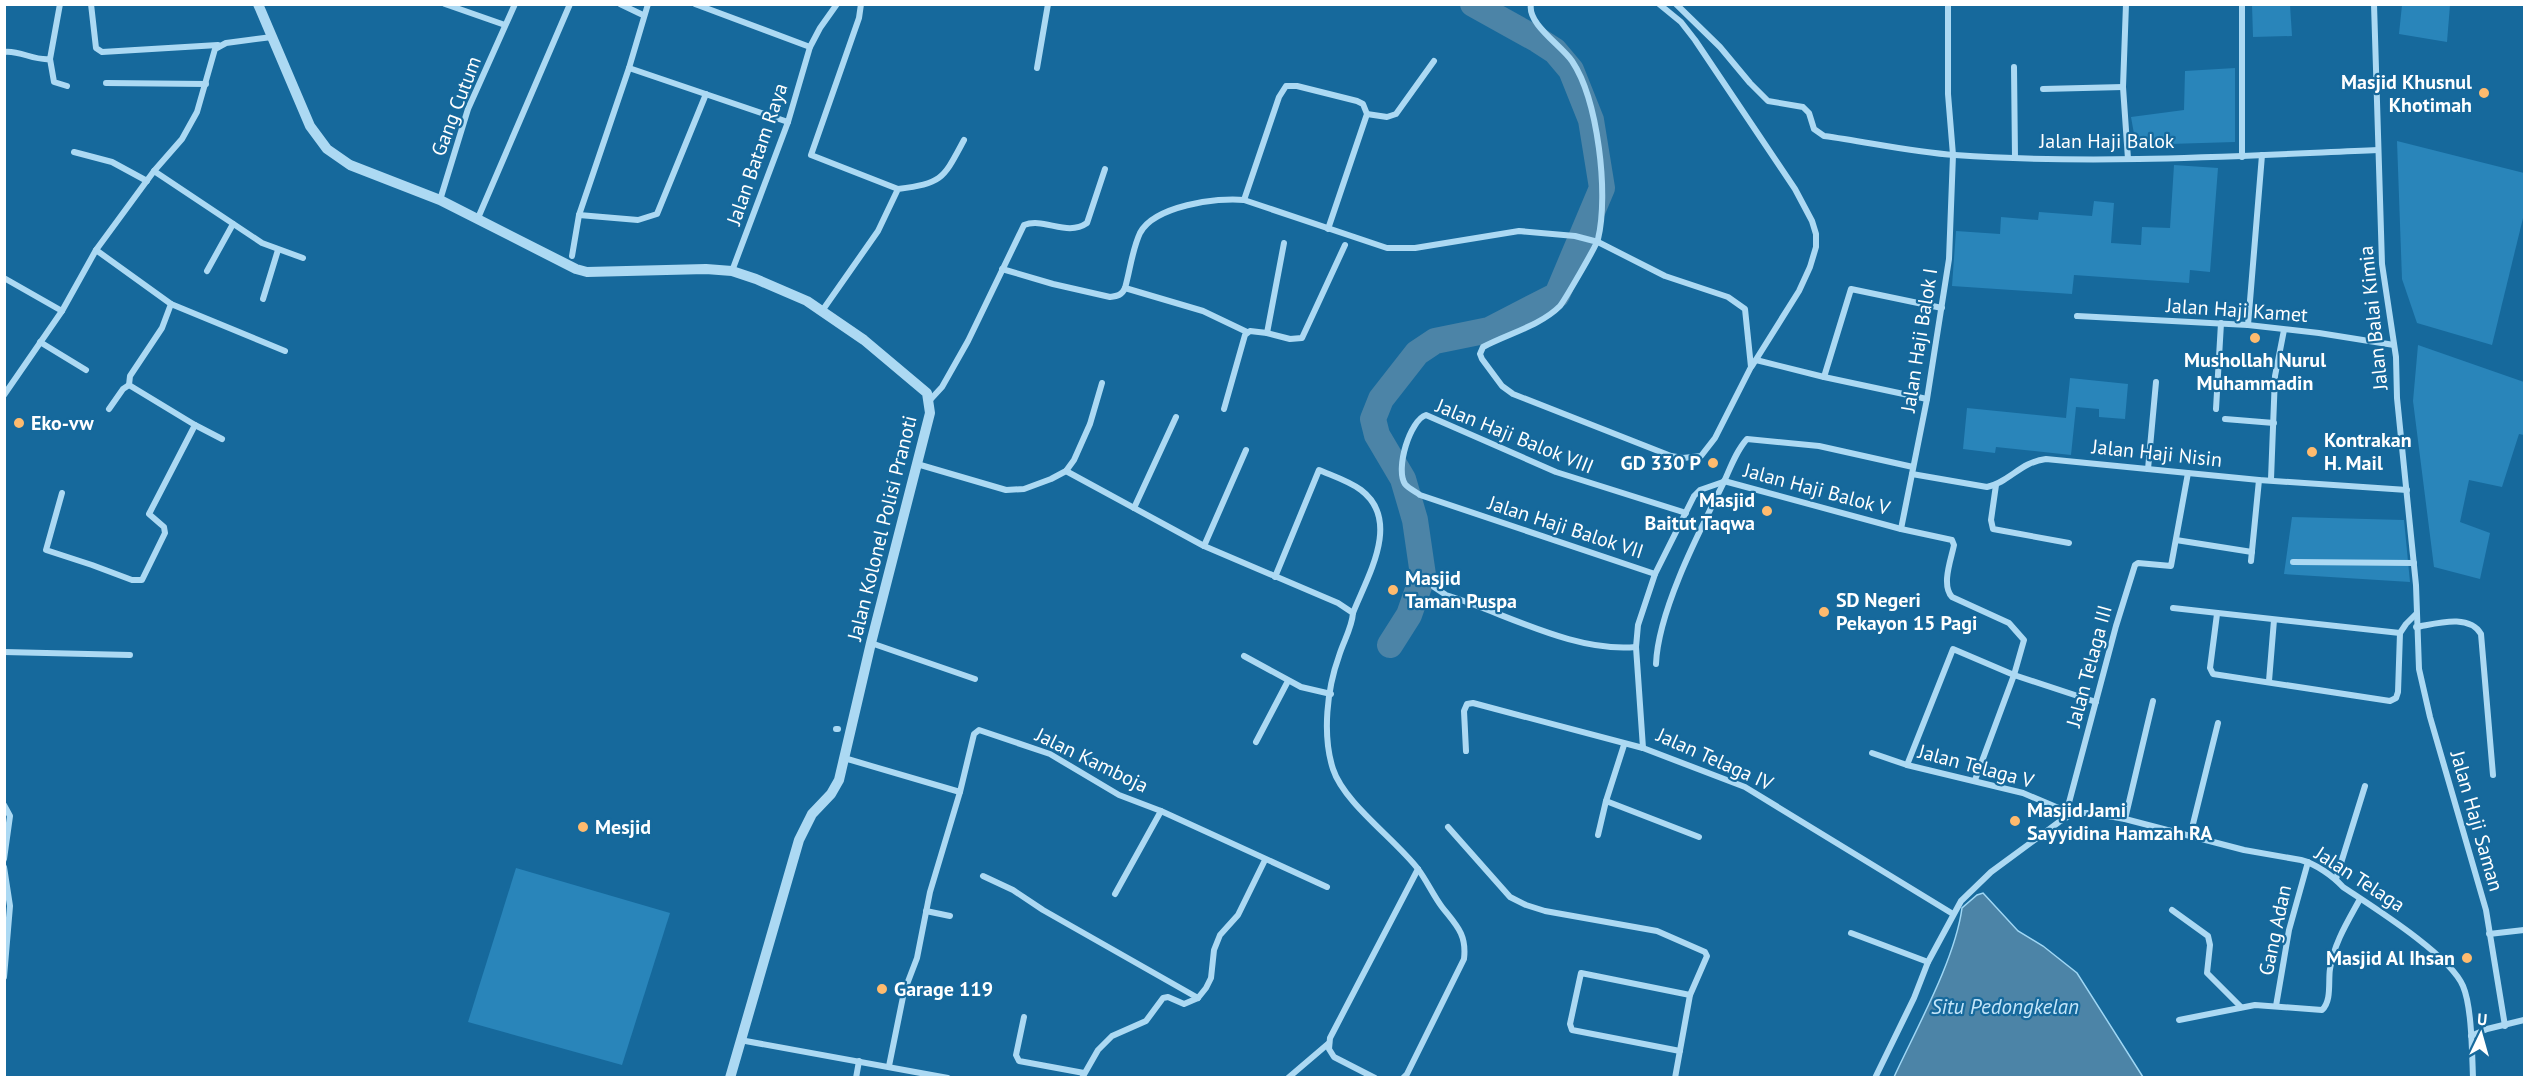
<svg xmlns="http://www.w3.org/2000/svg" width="2529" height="1082" font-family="'PT Sans',sans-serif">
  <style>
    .green { fill: #2985ba }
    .water { fill: #4c84a7; stroke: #9fd7f5; stroke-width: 1.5 }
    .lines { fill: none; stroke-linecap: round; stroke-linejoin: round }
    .river { stroke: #4c84a7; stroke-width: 26 }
    .minor { stroke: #acd9f3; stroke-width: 6 }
    .tertiary { stroke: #acd9f3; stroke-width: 10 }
    .poi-dot { fill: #ffbb6e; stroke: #16699c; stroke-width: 2 }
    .labels { text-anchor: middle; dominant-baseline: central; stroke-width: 4.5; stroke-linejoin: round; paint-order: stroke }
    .poi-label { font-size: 20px; font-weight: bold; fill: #fff; stroke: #16699c; text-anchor: start }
    .street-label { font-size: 20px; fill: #fff; stroke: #16699c }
    .water-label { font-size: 21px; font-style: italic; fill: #c4e6fa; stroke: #16699c }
  </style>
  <rect width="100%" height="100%" fill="#16699c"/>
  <g class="green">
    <path d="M2252 5H2290L2292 36 2253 37Z"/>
    <path d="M2402 5H2450L2447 42 2399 34Z"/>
    <path d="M2235 68V142L2136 145 2131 117 2184 110 2185 71Z"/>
    <path d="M2397 141 2524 173V214L2492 345 2417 323 2402 279Z"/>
    <path d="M2174 165 2218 168 2210 272 2190 270 2189 283 2074 275 2072 294 1952 286 1956 231 2000 234 2001 217 2038 220 2039 212 2092 216 2094 201 2114 203 2111 243 2141 245 2142 227 2170 228Z"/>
    <path d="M2418 345 2524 382V435L2519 434 2502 487 2469 480 2460 522 2490 533 2480 579 2434 567 2413 401Z"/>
    <path d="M2070 378 2128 384 2125 419 2099 417V409L2076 407 2071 455 1996 447 1995 453 1963 449 1967 408 2066 418Z"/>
    <path d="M2292 517 2404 520 2410 582 2284 574Z"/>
    <path d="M516 868 670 913 622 1065 468 1022Z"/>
  </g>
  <path class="water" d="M1983 893 2018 931 2043 946 2077 973 2143 1077H1894C1916 1029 1955 960 1962 908L1977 895Z"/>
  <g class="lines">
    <path class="river" d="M1390 645 1409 615 1423 575 1415 520 1403 479 1377 435 1373 419 1381 399 1417 353 1435 341 1489 330 1557 295 1602 188 1591 120 1571 70 1555 51 1538 40 1473 4"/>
    <g class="minor">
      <path d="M60 4 50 59 54 82 67 86"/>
      <path d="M91 4 96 48 102 52 218 45"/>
      <path d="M445 4 505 25"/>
      <path d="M620 4 643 15"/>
      <path d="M695 4 810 47"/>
      <path d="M861 4 859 18 811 155 898 189"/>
      <path d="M1659 4 1681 22 1695 40 1795 189 1812 221 1816 234V247L1810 267 1799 291 1752 366"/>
      <path d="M1676 4 1720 47 1750 83 1768 101 1803 107 1809 113 1814 129 1824 136C1868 142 1912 152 1955 155 2096 165 2238 156 2378 150"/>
      <path d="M2126 4 2123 87 2128 159"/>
      <path d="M2242 4V157"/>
      <path d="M2374 4 2382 264 2396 357 2397 398 2416 585 2419 669 2430 717 2486 910 2505 1026"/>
      <path d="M4 52C20 50 34 61 50 59"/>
      <path d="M2014 67 2015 158"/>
      <path d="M629 68 788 122"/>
      <path d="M1037 68 1048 4"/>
      <path d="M106 83 206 84"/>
      <path d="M2043 89 2123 87"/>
      <path d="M1367 114 1387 117 1396 114 1434 61"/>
      <path d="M74 152 112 162 147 181"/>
      <path d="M154 171 262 243 303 258"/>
      <path d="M440 200 468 109 515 4"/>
      <path d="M1244 200 1279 97 1286 86H1297L1357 101 1363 104 1367 114 1328 229"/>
      <path d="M579 215 638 220 657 214 706 94"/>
      <path d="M478 218 570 4"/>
      <path d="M572 256 579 215 629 68 648 4"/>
      <path d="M1002 269 1053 284 1110 297C1118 296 1122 295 1125 288 1130 271 1132 250 1140 233 1154 206 1217 197 1244 200L1387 248H1415L1519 231 1575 236 1598 242 1665 276 1728 297 1745 309 1751 367 1715 438 1701 456 1683 458 1671 456 1513 394 1502 386 1482 359 1480 354 1483 347C1507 334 1540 326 1560 306 1564 301 1597 245 1598 239 1609 194 1598 100 1572 61 1561 45 1527 24 1531 4"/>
      <path d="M207 271 233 224"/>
      <path d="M732 271 788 122 810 47 820 28 837 4"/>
      <path d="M4 278 62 311"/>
      <path d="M1125 288 1203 311 1247 332"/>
      <path d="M263 299 278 250"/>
      <path d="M171 304 285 351"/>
      <path d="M822 311 878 231 898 189C943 183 943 179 964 140"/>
      <path d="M2077 316 2248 325 2319 333 2394 345"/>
      <path d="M2248 325 2262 155"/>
      <path d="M1267 333 1290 339 1302 338 1345 245"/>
      <path d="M40 342 86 370"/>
      <path d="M1756 360 1824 377 1927 399"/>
      <path d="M1824 377 1851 289 1942 308"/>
      <path d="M4 395 62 311 96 250 154 171 182 139 197 112 215 49 226 43 272 37"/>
      <path d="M930 400 942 387 968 341 1024 225C1044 217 1067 237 1087 223L1105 169"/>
      <path d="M109 409 123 389 129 385"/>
      <path d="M1224 409 1245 335 1250 331 1267 333 1284 243"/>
      <path d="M2216 409 2221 323"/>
      <path d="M2225 419 2274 423"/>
      <path d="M195 425 222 439"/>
      <path d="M917 464 1006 490 1024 489 1051 479 1066 471 1074 460 1090 424 1102 383"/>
      <path d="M2148 469 2156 382"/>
      <path d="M1066 471 1204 546 1338 603 1353 613C1352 628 1343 642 1339 656 1327 689 1322 735 1333 769 1344 803 1395 839 1418 869 1427 881 1433 895 1442 907 1456 925 1467 934 1464 959L1407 1074 1403 1078"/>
      <path d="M1912 474 1987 487C2010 482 2020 462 2046 459L2259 480 2407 490"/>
      <path d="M2271 479 2275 376 2284 330"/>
      <path d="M1724 481 1901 529 1952 540 1954 545C1951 560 1941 585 1952 597L2009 623 2024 640 2014 675 1975 780"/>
      <path d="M1996 485 1991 520 1993 529 2069 543"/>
      <path d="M62 493 46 550 92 565 132 580H142L165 533 164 527 149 514 195 425 129 385 130 376 162 328 171 304 96 250"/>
      <path d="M1134 508 1176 417"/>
      <path d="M1901 529 1927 399 1949 259 1953 155 1948 94V4"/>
      <path d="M2176 540 2252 552"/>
      <path d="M1204 546 1246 450"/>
      <path d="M2251 561 2259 480"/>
      <path d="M2293 562 2414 563"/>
      <path d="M1655 574 1420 495C1416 492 1408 488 1405 484 1395 469 1410 420 1426 415L1556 472 1686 513"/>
      <path d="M1275 577 1319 470C1333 476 1349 481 1361 490 1402 521 1367 577 1353 613"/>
      <path d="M1434 587 1446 595C1505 613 1574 653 1636 647"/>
      <path d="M2173 608 2400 633"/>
      <path d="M2217 614 2210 668 2213 674 2390 701 2396 698 2398 692 2400 633 2406 624 2416 614"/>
      <path d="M2416 627C2435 624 2469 613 2481 634L2493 775"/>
      <path d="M871 643 975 679"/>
      <path d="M4 652 130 655"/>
      <path d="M1244 656 1301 687 1331 694"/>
      <path d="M1656 664C1658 611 1699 532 1723 484 1730 469 1736 451 1747 439L1819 446 1913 467"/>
      <path d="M2269 681 2274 620"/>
      <path d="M836 729H838"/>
      <path d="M1256 742 1288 681"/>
      <path d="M1643 748 1636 647 1638 625 1655 574 1694 496 1700 490 1723 482"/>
      <path d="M1466 751 1464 711 1467 704 1473 703 1643 748 1745 787 1953 914"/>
      <path d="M1872 753 1907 765 2023 793 2068 812"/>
      <path d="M844 758 960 792"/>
      <path d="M1907 765 1953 649 2014 675 2096 702"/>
      <path d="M1606 801 1699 837"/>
      <path d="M4 805 10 816 4 859"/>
      <path d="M2067 810 2116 626 2135 565 2138 563 2171 566 2188 473"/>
      <path d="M2125 819 2153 701"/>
      <path d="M1448 827 1510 897 1526 905 1545 911 1657 931 1705 952 1707 956 1690 995 1675 1078"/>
      <path d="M1598 835 1606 801 1624 745"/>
      <path d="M2190 836 2218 723"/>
      <path d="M4 867 10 906 4 977"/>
      <path d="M983 876 1013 890 1043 910 1198 998"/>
      <path d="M2336 879 2365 786"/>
      <path d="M1115 894 1161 811"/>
      <path d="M2172 910 2208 936 2210 945 2207 973 2241 1007"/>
      <path d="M926 911 950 916"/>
      <path d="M1851 933 1928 962"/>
      <path d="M2489 934 2524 930"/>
      <path d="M2276 1006 2289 930 2308 862"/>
      <path d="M1024 1017 1016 1055 1019 1061 1084 1073"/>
      <path d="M2179 1020 2255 1005 2322 1010C2332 1001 2328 981 2330 969 2334 943 2348 921 2360 899"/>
      <path d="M2471 1036 2487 1029 2524 1020"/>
      <path d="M740 1040 948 1078"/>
      <path d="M1680 1051 1572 1030 1570 1024 1581 973 1690 995"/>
      <path d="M889 1066 904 992 917 958 930 892 960 792 974 734 979 730 1050 754 1119 795 1161 811 1327 887"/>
      <path d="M856 1078 859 1061"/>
      <path d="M1082 1078 1098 1050 1112 1036 1146 1021 1163 998 1168 997 1184 1004 1198 998 1206 988 1211 978 1214 950 1220 935 1238 915 1265 860"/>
      <path d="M1288 1078 1329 1043"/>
      <path d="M1375 1078 1334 1057 1329 1049 1330 1038 1418 869"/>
      <path d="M1875 1078 1914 998 1928 962 1961 901 1991 872 2059 822 2074 813H2091L2125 819 2244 850 2301 860C2316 864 2333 876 2343 887 2373 907 2450 955 2463 986 2472 1007 2472 1054 2473 1078"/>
    </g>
    <path class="tertiary" d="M258 4 310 126 327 149 350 165 440 200 576 269 587 272 706 269 732 271 756 279 807 301 864 340 927 393 930 413 871 643 839 780 831 794 812 814 799 840 730 1078"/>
  </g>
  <g class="poi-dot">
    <circle cx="2484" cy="93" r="6"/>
    <circle cx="2255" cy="338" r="6"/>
    <circle cx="19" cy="423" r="6"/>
    <circle cx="2312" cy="452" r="6"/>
    <circle cx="1713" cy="463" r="6"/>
    <circle cx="1767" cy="511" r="6"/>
    <circle cx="1393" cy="590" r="6"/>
    <circle cx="1824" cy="612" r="6"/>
    <circle cx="2015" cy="821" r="6"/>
    <circle cx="583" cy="827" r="6"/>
    <circle cx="2467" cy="958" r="6"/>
    <circle cx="882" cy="989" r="6"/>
  </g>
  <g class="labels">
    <g class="poi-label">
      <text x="2472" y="82" text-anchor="end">Masjid Khusnul<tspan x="2472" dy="23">Khotimah</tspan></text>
      <text x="2255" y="360" text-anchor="middle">Mushollah Nurul<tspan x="2255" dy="23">Muhammadin</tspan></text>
      <text x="31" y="423">Eko-vw</text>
      <text x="2324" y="440">Kontrakan<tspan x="2324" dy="23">H. Mail</tspan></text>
      <text x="1701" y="463" text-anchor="end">GD 330 P</text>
      <text x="1755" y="500" text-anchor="end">Masjid<tspan x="1755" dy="23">Baitut Taqwa</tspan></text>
      <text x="1405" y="578">Masjid<tspan x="1405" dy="23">Taman Puspa</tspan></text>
      <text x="1836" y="600">SD Negeri<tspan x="1836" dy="23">Pekayon 15 Pagi</tspan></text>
      <text x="2027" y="810">Masjid Jami<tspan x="2027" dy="23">Sayyidina Hamzah RA</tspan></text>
      <text x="595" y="827">Mesjid</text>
      <text x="2455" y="958" text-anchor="end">Masjid Al Ihsan</text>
      <text x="894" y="989">Garage 119</text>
    </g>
    <g class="street-label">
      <text transform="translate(456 106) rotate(-69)">Gang Cutum</text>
      <text x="2107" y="141">Jalan Haji Balok</text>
      <text transform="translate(757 154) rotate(-71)">Jalan Batam Raya</text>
      <text transform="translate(2237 310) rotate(4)">Jalan Haji Kamet</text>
      <text transform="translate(2373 318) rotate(-96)">Jalan Balai Kimia</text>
      <text transform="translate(1919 340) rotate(-81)">Jalan Haji Balok I</text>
      <text transform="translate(1515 436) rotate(22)">Jalan Haji Balok VIII</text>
      <text transform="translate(2157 453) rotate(6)">Jalan Haji Nisin</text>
      <text transform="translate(1817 489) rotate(15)">Jalan Haji Balok V</text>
      <text transform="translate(1566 527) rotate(18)">Jalan Haji Balok VII</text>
      <text transform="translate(882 528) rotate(-76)">Jalan Kolonel Polisi Pranoti</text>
      <text transform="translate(2089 666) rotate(-75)">Jalan Telaga III</text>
      <text transform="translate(1715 759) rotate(24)">Jalan Telaga IV</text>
      <text transform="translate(1092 760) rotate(26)">Jalan Kamboja</text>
      <text transform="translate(1976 766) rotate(15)">Jalan Telaga V</text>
      <text transform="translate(2477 821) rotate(74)">Jalan Haji Saman</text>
      <text transform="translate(2360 879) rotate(33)">Jalan Telaga</text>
      <text transform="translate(2275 930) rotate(-78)">Gang Adan</text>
    </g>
    <g class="water-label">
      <text x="2005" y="1006">Situ Pedongkelan</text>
    </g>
  </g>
  <rect width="2529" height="1082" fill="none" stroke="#ffffff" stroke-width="12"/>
  <g transform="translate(2481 1034) rotate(5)" stroke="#16699c" stroke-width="4.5" paint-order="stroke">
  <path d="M0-4.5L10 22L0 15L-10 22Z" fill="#ffffff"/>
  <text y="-9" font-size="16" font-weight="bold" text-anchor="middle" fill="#ffffff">U</text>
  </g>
</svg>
